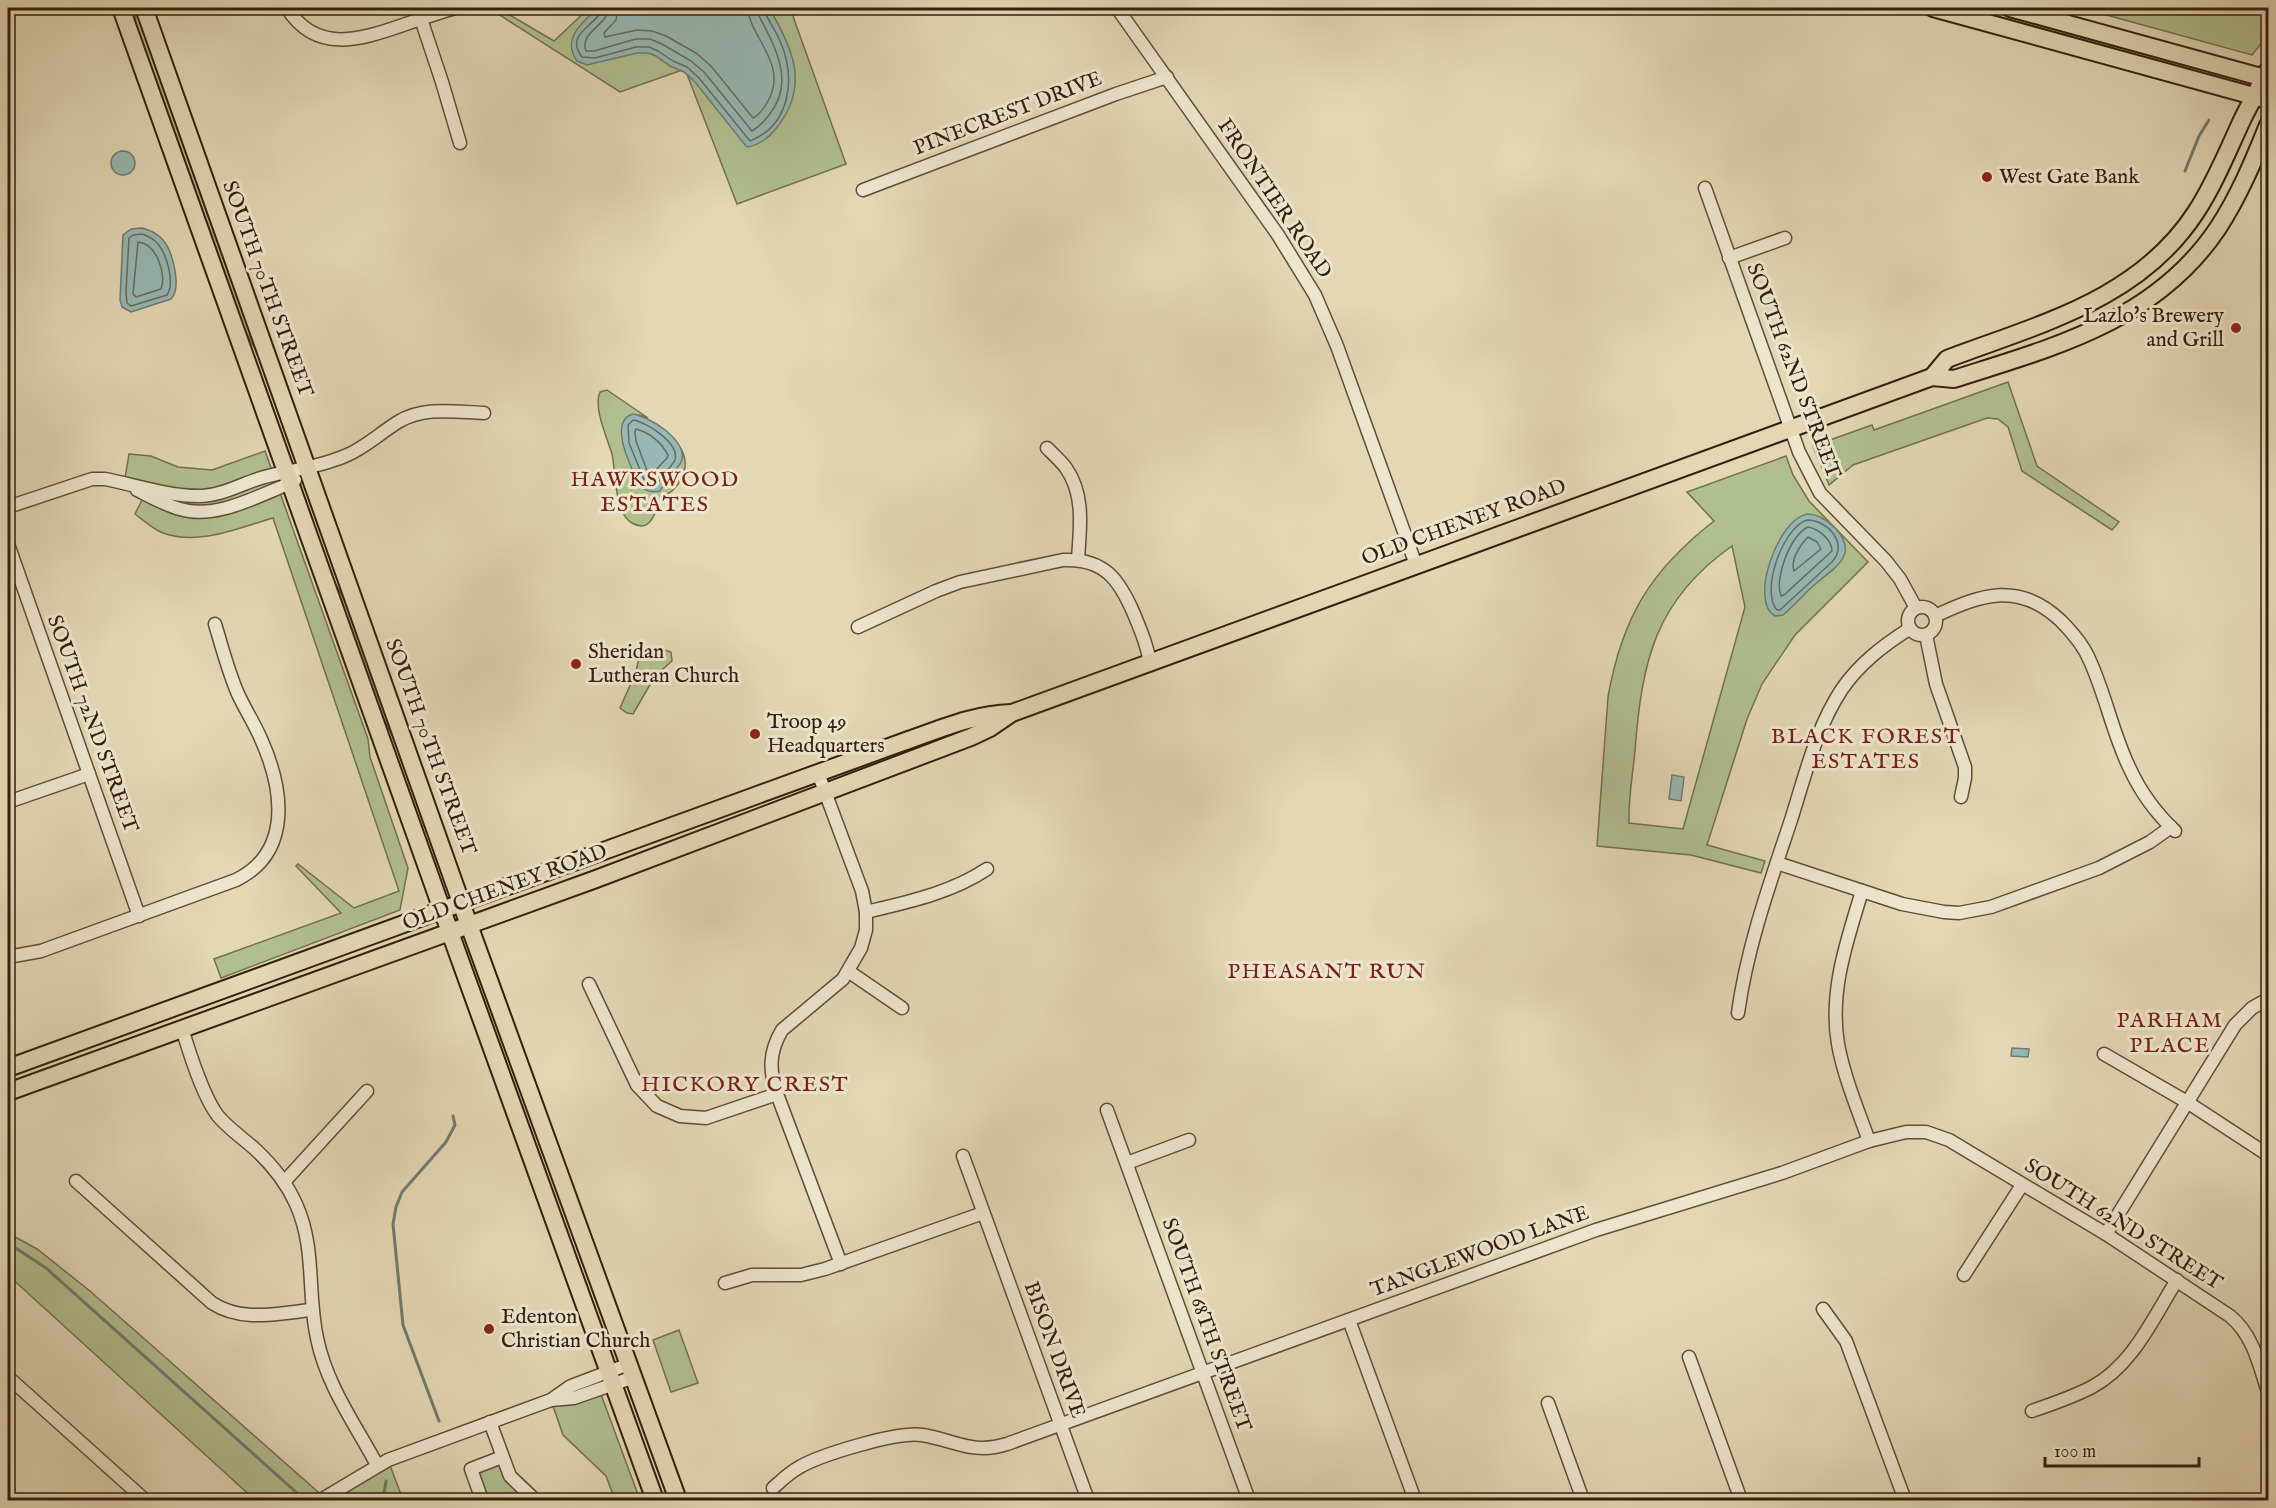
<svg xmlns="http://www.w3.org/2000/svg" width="2276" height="1508" font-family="'IM FELL English',serif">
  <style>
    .green { fill: #b1bf8f; stroke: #72704e; stroke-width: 1.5; fill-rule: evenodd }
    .water { fill: #97b8b5; stroke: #6f7b72; stroke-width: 1.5 }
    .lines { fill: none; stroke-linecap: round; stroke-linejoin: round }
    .shore { stroke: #646c61; stroke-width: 1.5 }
    .stream { stroke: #6f7b72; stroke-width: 3 }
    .minor-casing { stroke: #5e4e37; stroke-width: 15 }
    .major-casing { stroke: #32200d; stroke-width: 20 }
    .minor { stroke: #ede5ce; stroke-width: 12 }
    .major { stroke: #e3d7b4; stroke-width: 16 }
    .poi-dot { fill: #8f2418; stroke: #ede5ce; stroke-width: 2 }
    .labels { text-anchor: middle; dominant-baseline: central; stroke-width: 6; stroke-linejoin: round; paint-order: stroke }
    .street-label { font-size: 21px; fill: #32200d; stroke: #ede5ce }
    .poi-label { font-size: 21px; fill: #32200d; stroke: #ede5ce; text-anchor: start }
    .neighbourhood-label { font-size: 22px; letter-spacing: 1.5px; fill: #7a1f14; stroke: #ede5ce }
  </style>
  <rect width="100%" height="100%" fill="#e3d7b4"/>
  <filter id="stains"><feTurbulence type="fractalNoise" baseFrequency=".00333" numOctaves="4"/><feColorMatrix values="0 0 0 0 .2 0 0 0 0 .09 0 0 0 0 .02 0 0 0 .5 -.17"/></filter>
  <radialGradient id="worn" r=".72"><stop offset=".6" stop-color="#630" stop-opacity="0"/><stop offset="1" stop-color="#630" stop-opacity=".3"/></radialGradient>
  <g class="green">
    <path d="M135 8H137L259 357 241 322 136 26Z"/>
    <path d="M494 8H498L554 41 589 8H790L846 164 737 204 685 69 620 92 498 14Z"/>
    <path d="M2081 8H2268V35L2252 55Z"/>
    <path d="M2008 382 2037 466 2119 522 2112 530 2022 471 2008 427 1998 419 1987 418 1853 465 1829 485 1827 480 1813 446 1872 425 1874 430Z"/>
    <path d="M607 390 648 418 639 415 623 444 640 486 663 487C669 470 686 467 678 445 690 459 686 477 673 490 670 493 665 495 662 498 655 508 653 535 632 523 614 513 616 472 612 454 607 438 593 407 600 392Z"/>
    <path d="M265 451 368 739 370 757 408 868 400 910 221 978 214 959 341 913 296 866 298 864 354 908 399 891 273 518C238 528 199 546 163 533 153 529 143 520 135 514L145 494 124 484 129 454 151 456 178 467 212 470Z"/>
    <path d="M1786 456 1793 475 1809 501 1868 562 1795 635 1762 684 1747 719 1707 845 1765 861 1761 873 1691 855 1597 846 1608 697C1622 617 1651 570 1714 521L1687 492ZM1732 546 1745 607 1683 829 1629 823C1628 799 1633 774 1635 750 1642 661 1655 600 1732 546Z"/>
    <path d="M336 585 346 602 397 745 377 705 335 586Z"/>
    <path d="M662 649 671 652 672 661 655 676 633 714 627 713 620 708 636 672 640 651 649 653Z"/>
    <path d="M8 1233 37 1249 90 1291 325 1498 388 1460 403 1500H255L8 1275Z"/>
    <path d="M679 1330 698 1383 671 1392 653 1340Z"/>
    <path d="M599 1389 640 1500H615L606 1476 563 1435 551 1400Z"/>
    <path d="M502 1457 535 1500H482L471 1469Z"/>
  </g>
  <g class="water">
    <path d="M598 8H769C792 47 810 85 778 126 771 136 761 144 748 147L746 146 695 82 684 72 670 66 656 56 648 53H637L587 65 577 61C561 38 583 22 598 8Z"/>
    <circle cx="123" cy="163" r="12"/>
    <path d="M142 228C150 230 158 234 163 240 173 252 182 288 171 299L131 312 122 307 120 300 123 235 131 229Z"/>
    <path d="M633 414C650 417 686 439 682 460 680 467 672 472 667 478 664 482 663 487 660 491 652 493 646 491 640 486 632 470 607 421 633 414Z"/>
    <path d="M1807 514C1818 514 1827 520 1835 528 1861 556 1833 568 1813 586 1803 595 1794 606 1783 615L1775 616C1749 602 1777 520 1807 514Z"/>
    <path d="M1672 775 1684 777 1681 801 1669 799Z"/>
    <path d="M2012 1048 2029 1049 2028 1057 2011 1056Z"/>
  </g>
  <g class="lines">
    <g class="shore">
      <path d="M602 8C599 25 563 33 582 57L595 58 636 47H649L658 51 673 61 687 67 699 78 750 141C791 125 796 77 780 41 776 30 766 19 764 8"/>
      <path d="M609 8C608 25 579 32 586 51H594L636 39H650L662 44 691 61 704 72 752 131C759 127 764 122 769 115 796 82 775 47 758 14L757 8"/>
      <path d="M618 8 616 20 604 33 605 37 637 30 652 31 666 36 696 53 711 66 753 118C760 114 765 107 768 101 789 64 749 37 748 8"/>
      <path d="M142 234C148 236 154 239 158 244 167 255 175 283 167 295L131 306 127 303 126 292 129 238 133 235Z"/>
      <path d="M138 242C156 243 167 274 161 289L136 297 133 294Z"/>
      <path d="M633 420C646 422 680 443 675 460 674 463 658 482 655 486L645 482 629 443 628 425Z"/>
      <path d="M636 429C649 432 662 443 668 455L667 458 652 474 648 473 636 441 635 432Z"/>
      <path d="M1807 520C1828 520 1849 544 1832 562L1780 610H1777C1760 591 1783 527 1807 520Z"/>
      <path d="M1808 527C1819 529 1832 540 1832 551L1784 595 1781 596C1774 579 1790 535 1808 527Z"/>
      <path d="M1808 537 1817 542 1821 549 1794 571C1790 560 1800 545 1808 537Z"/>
    </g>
    <g class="stream">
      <path d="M2185 171 2199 136 2209 120"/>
      <path d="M8 1243 46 1268 297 1493"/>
      <path d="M439 1421 403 1325 393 1224 396 1207 402 1192 446 1142 455 1125 453 1116"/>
      <path d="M383 1500 386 1481"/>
    </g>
    <defs>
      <g id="minor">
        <path d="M287 8C316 54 360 40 403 25 420 19 438 13 455 8"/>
        <path d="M1117 8 1278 235 1315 295 1337 346 1416 565"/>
        <path d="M421 19 442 82 460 143"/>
        <path d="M1705 188 1799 452 1820 493 1886 561 1900 579 1916 608"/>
        <path d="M863 190 1116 94 1167 77"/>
        <path d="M1729 258 1785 238"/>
        <path d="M1047 448C1053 454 1061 461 1066 468 1085 495 1080 528 1078 559"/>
        <path d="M137 490C151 497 165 505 180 509 216 520 257 496 291 483L295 480"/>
        <path d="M8 507 92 479H105C135 485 168 496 199 496 221 496 241 484 261 478 289 470 317 468 345 456 365 448 380 433 398 422 424 406 455 412 484 413"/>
        <path d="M8 544 139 916"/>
        <circle cx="1922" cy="621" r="14"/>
        <path d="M1935 616C1982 594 2019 581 2061 621 2072 632 2084 646 2090 661 2106 696 2113 735 2130 769 2141 793 2156 813 2175 831"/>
        <path d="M858 627 936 591 960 582 1063 560C1104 558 1119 579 1134 614 1141 631 1147 645 1150 663"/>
        <path d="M1926 635 1936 684 1965 767V778L1961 797"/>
        <path d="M818 773 862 891 866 912V930L861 948 843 979 782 1030C769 1052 769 1070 777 1094L841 1264"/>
        <path d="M8 802 89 774"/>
        <path d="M1777 863 1902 904 1944 912 1959 913 1991 907 2099 868 2150 842 2171 827"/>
        <path d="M1862 891C1847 941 1829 991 1838 1044 1844 1077 1858 1110 1869 1141"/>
        <path d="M866 912C908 902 951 893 987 869"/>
        <path d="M8 957 41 951 236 880C293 852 283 788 261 739 254 723 245 709 238 694 228 671 222 647 215 624"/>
        <path d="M848 971 902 1008"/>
        <path d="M589 984 637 1085 657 1106 680 1116 706 1118 777 1094"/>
        <path d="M1738 1013C1747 947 1770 883 1791 820 1805 776 1816 728 1842 689 1860 663 1884 645 1909 629"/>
        <path d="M182 1028C189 1052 204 1098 218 1116 229 1129 244 1139 256 1150 272 1165 287 1184 296 1204 316 1248 307 1293 317 1338 326 1384 355 1424 377 1465"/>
        <path d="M2104 1054 2187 1102 2268 1155"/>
        <path d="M1107 1110 1249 1500"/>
        <path d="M963 1156 1088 1500"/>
        <path d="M1127 1163 1189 1140"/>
        <path d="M76 1181 212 1303C243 1323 278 1313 312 1310"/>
        <path d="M284 1182 367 1091"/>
        <path d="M2106 1234 2235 1025 2252 1008 2268 999"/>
        <path d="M1964 1275 2022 1185"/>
        <path d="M725 1283 752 1275H801L825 1269 983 1213"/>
        <path d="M1823 1309 1846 1341 1905 1500"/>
        <path d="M1349 1320 1415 1500"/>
        <path d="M1689 1357 1741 1500"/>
        <path d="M8 1377 145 1500"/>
        <path d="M551 1400 574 1398 634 1377"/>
        <path d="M1548 1403 1583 1500"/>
        <path d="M2032 1411C2052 1404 2073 1397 2092 1387 2133 1365 2153 1318 2177 1280"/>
        <path d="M490 1422 510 1476 535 1500"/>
        <path d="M773 1488C781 1481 789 1473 798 1468 819 1455 898 1431 922 1435 955 1440 972 1455 1007 1444L1596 1230 1782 1173 1869 1141 1906 1132H1926L1949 1140 2106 1234 2230 1316C2253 1335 2259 1364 2268 1392"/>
        <path d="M321 1500 388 1460 551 1400 571 1386 629 1364"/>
        <path d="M482 1500 471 1469 502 1457"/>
        <path d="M2267 1500H2268"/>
      </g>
      <g id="major">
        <path d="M121 8 456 949 655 1500"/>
        <path d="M144 8 469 925 678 1500"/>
        <path d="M1933 8 2268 100"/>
        <path d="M2010 8 2268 79"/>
        <path d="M1932 377 1947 359C2039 324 2139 300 2196 212 2215 183 2228 150 2243 118 2251 102 2260 86 2268 70"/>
        <path d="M8 1068 903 742C938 730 973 714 1011 713"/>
        <path d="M8 1092 596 879 971 737 990 728 1012 713 1932 377 1954 379C2054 347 2156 321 2218 228 2239 196 2254 160 2268 125"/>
      </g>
    </defs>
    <use href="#minor" class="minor-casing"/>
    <use href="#major" class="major-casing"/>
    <use href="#minor" class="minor"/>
    <use href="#major" class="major"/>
  </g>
  <g class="poi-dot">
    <circle cx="1987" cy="177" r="6"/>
    <circle cx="2236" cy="328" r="6"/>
    <circle cx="576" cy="664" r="6"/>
    <circle cx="755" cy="734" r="6"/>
    <circle cx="489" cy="1329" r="6"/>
  </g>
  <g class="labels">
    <g class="street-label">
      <text transform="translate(1008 114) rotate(-21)">PINECREST DRIVE</text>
      <text transform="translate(1274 199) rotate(56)">FRONTIER ROAD</text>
      <text transform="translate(267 289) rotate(70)">SOUTH 70TH STREET</text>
      <text transform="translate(1793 371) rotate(69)">SOUTH 62ND STREET</text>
      <text transform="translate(1464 523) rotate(-20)">OLD CHENEY ROAD</text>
      <text transform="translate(92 724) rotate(70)">SOUTH 72ND STREET</text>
      <text transform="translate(430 747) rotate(70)">SOUTH 70TH STREET</text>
      <text transform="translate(505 888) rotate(-20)">OLD CHENEY ROAD</text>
      <text transform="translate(2123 1225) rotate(32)">SOUTH 62ND STREET</text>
      <text transform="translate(1480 1252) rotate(-20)">TANGLEWOOD LANE</text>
      <text transform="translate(1206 1325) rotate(70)">SOUTH 68TH STREET</text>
      <text transform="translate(1054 1350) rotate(70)">BISON DRIVE</text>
    </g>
    <g class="poi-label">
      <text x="1999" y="177">West Gate Bank</text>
      <text x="2224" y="316" text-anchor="end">Lazlo's Brewery<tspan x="2224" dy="24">and Grill</tspan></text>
      <text x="588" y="652">Sheridan<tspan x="588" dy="24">Lutheran Church</tspan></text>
      <text x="767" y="722">Troop 49<tspan x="767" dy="24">Headquarters</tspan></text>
      <text x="501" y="1317">Edenton<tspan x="501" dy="24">Christian Church</tspan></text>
    </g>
    <g class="neighbourhood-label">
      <text x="655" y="480">HAWKSWOOD<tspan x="655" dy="25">ESTATES</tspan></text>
      <text x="1866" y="737">BLACK FOREST<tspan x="1866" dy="25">ESTATES</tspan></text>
      <text x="1327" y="972">PHEASANT RUN</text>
      <text x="2170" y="1021">PARHAM<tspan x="2170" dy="25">PLACE</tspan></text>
      <text x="745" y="1085">HICKORY CREST</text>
    </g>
  </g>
  <rect width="2276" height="1508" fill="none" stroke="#e3d7b4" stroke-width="30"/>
  <rect x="9" y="9" width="2258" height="1490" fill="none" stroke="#32200d" stroke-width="3"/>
  <rect x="15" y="15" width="2246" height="1478" fill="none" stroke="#32200d" stroke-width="1.5"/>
  <path d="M2045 1457v9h154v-9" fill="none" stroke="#32200d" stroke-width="3"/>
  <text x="2054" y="1457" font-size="18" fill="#32200d" stroke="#ede5ce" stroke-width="4.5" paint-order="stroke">100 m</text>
  <rect width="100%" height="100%" filter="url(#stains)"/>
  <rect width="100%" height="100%" fill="url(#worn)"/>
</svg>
